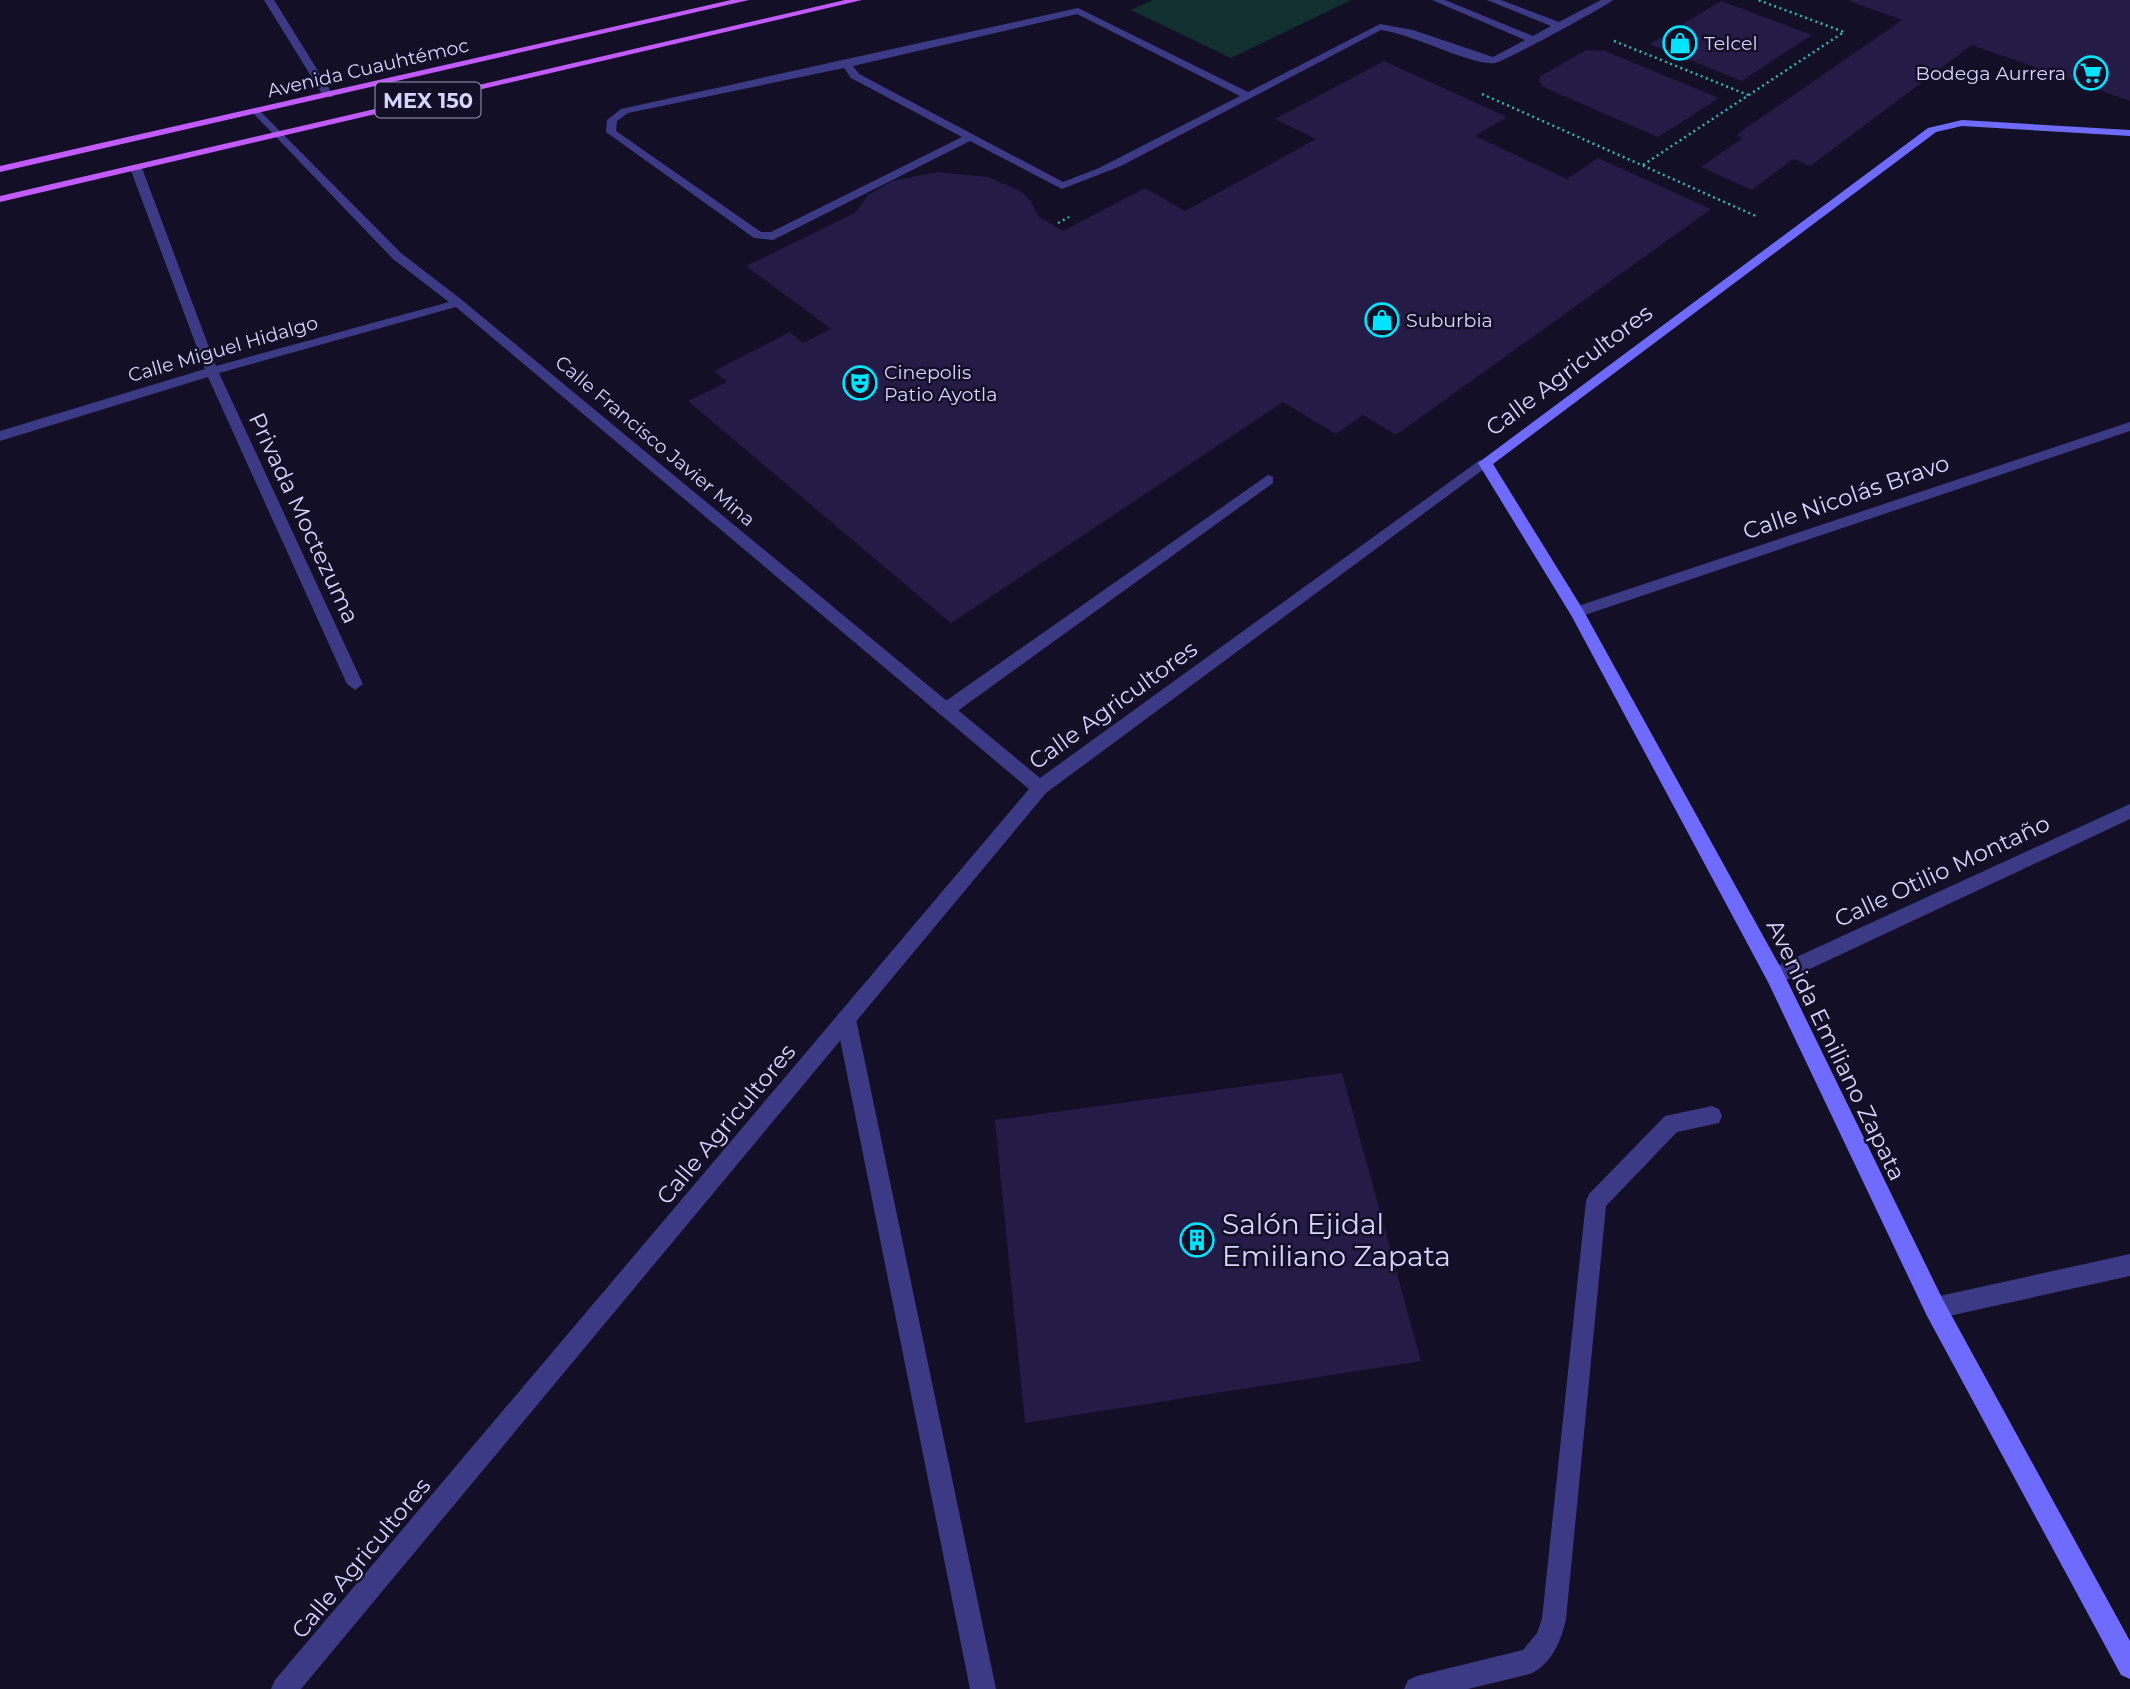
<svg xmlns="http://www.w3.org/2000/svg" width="2130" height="1689" font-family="Montserrat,sans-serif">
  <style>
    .green { fill: #12302f }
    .building { fill: #241b47 }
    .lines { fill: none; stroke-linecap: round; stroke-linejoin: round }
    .path { stroke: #2fb8b0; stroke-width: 2.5; stroke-dasharray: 2 3.5; stroke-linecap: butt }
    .lane { fill: #3d3a85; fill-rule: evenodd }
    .street { fill: #3d3a85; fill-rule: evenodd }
    .secondary { fill: #6f6bff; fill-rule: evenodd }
    .primary { fill: #c25bff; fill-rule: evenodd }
    .labels { text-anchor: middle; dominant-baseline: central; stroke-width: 5; stroke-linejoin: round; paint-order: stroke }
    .far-poi-label { font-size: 19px; fill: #d9d4ff; stroke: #130f26; text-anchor: start }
    .far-street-label { font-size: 19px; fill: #d9d4ff; stroke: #130f26 }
    .shield { fill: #130f26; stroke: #9e99be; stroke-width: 2 }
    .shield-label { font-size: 21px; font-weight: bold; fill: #d9d4ff }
    .street-label { font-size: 23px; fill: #d9d4ff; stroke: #130f26 }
    .near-poi-label { font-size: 28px; fill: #d9d4ff; stroke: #130f26; text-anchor: start }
  </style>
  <rect width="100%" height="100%" fill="#130f26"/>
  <path class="green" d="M1153 0H1351L1231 58 1131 10Z"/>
  <g class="building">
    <path d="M1847 0H2130V101L1972 45 1810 166 1793 159 1752 190 1701 167 1743 138 1736 135 1902 20Z"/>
    <path d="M1721 1 1812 35 1742 81 1650 44Z"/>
    <path d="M1586 50 1605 51 1719 98 1658 137 1541 86 1539 77Z"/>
    <path d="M1384 61 1507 117 1475 136 1567 179 1598 158 1711 209 1396 435 1363 415 1336 434 1283 402 951 623 688 401 727 382 714 371 790 332 803 343 831 329 746 266 855 213 868 195 892 181 937 172 988 177 1020 191 1031 201 1038 216 1063 231 1145 188 1185 211 1316 139 1275 119Z"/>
    <path d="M1342 1073 1421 1361 1025 1423 995 1120Z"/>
  </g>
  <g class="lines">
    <g class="path">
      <path d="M1614 41 1748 95"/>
      <path d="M1482 94 1758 217"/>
      <path d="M1643 165 1844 32 1758 0"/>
      <path d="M1058 223 1069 217"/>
    </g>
    <g class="lane">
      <path d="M1432 0H1445L1533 36 1551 26 1487 0H1501L1559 22 1601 0H1613C1603 8 1505 61 1495 63 1472 66 1413 34 1381 30L1121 166 1062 189 970 141 773 240 754 238 606 132 607 120 621 109 1078 8 1248 92 1380 24 1413 30 1493 57 1525 40ZM1077 14 1240 96 1099 168 1063 182 859 74 853 66ZM844 68 851 78 962 137 771 232H761L616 131 617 121 628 113Z"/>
      <path d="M1268 475 1273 477V483L952 715H940L938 710 940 705Z"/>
      <path d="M846 1010 853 1013 856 1019 996 1689H970L836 1019 839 1013Z"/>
      <path d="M1712 1106 1719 1109 1722 1116 1719 1123 1677 1132 1606 1206 1566 1619C1561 1641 1552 1664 1530 1674L1468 1689H1404L1408 1680 1417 1676 1523 1650 1537 1633 1542 1619 1586 1201 1589 1194 1665 1116Z"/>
    </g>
    <g class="street">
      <path d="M264 0H274L333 95 332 97H324Z"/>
      <path d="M257 108 401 253 462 300 1040 778 1480 460H1490L1492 463 1046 793 301 1689H271L275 1680 1029 789 456 307 219 373 363 684 355 690 347 684 208 377 0 441V431L205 369 130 168 132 166 142 168 216 366 449 302 393 259 253 113 252 111Z"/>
      <path d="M2130 422V431L1582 616 1577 618 1569 612 1572 608Z"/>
      <path d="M2130 804V819L1782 982 1775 985 1768 982 1766 976 1768 970Z"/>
      <path d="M2130 1254V1276L1935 1319 1927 1316 1924 1308 1927 1300 1935 1297Z"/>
    </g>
    <path class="secondary" d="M1962 120 2130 130V136L1962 126 1936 132 1493 464 1582 608 1782 970 1943 1300 2130 1641V1679L2121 1675 1927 1316 1768 982 1571 615 1478 463 1928 128Z"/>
    <g class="primary">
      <path d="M731 0H749L0 172V166Z"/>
      <path d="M845 0H862L0 202V196Z"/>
    </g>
  </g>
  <defs>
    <symbol id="shop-ring" viewBox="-11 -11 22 22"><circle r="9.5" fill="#130f26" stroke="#00e5ff" stroke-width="1.5"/><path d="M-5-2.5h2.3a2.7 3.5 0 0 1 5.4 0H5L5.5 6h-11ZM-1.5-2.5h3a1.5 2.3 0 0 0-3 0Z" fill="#00e5ff"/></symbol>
    <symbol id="supermarket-ring" viewBox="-11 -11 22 22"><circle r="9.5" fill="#130f26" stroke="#00e5ff" stroke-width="1.5"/><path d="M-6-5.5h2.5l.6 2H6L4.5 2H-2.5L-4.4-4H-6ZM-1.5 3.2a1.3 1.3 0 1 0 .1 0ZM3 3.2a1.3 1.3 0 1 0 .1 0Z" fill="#00e5ff"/></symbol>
    <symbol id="theatre-ring" viewBox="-11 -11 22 22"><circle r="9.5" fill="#130f26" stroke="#00e5ff" stroke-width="1.5"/><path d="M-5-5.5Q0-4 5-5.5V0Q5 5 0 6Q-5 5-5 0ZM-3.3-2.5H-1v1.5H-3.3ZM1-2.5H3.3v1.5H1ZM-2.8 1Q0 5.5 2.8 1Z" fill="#00e5ff"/></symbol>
    <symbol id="building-ring" viewBox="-11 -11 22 22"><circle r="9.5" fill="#130f26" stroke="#00e5ff" stroke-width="1.5"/><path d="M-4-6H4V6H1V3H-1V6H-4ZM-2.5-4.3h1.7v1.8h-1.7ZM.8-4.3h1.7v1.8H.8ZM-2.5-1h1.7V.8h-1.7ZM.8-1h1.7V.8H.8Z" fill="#00e5ff"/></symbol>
  </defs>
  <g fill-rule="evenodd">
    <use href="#shop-ring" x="1661" y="24" width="38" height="38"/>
    <use href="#supermarket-ring" x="2072" y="54" width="38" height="38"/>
    <use href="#shop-ring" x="1363" y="301" width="38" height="38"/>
    <use href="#theatre-ring" x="841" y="364" width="38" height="38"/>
    <use href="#building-ring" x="1178" y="1221" width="38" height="38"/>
  </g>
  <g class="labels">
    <g class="far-poi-label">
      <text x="1704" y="43">Telcel</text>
      <text x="2066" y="73" text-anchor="end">Bodega Aurrera</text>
      <text x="1406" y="320">Suburbia</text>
      <text x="884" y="372">Cinepolis<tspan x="884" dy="22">Patio Ayotla</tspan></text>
    </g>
    <g class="far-street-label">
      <text transform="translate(368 68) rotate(-13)">Avenida Cuauhtémoc</text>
      <text transform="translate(223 349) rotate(-16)">Calle Miguel Hidalgo</text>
      <text transform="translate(655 441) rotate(40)">Calle Francisco Javier Mina</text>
    </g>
    <rect class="shield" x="375.5" y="82.5" width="105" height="35" rx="5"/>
    <g class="shield-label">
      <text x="428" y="100">MEX 150</text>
    </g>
    <g class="street-label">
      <text transform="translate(1569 370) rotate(-37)">Calle Agricultores</text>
      <text transform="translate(1846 497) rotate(-19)">Calle Nicolás Bravo</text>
      <text transform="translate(304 518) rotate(65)">Privada Moctezuma</text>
      <text transform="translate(1113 705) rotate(-36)">Calle Agricultores</text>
      <text transform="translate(1942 871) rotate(-25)">Calle Otilio Montaño</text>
      <text transform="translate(1836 1050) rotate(64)">Avenida Emiliano Zapata</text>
      <text transform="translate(726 1124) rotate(-50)">Calle Agricultores</text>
      <text transform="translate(361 1558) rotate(-50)">Calle Agricultores</text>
    </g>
    <g class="near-poi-label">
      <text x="1222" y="1224">Salón Ejidal<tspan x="1222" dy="32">Emiliano Zapata</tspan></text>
    </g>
  </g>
</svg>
